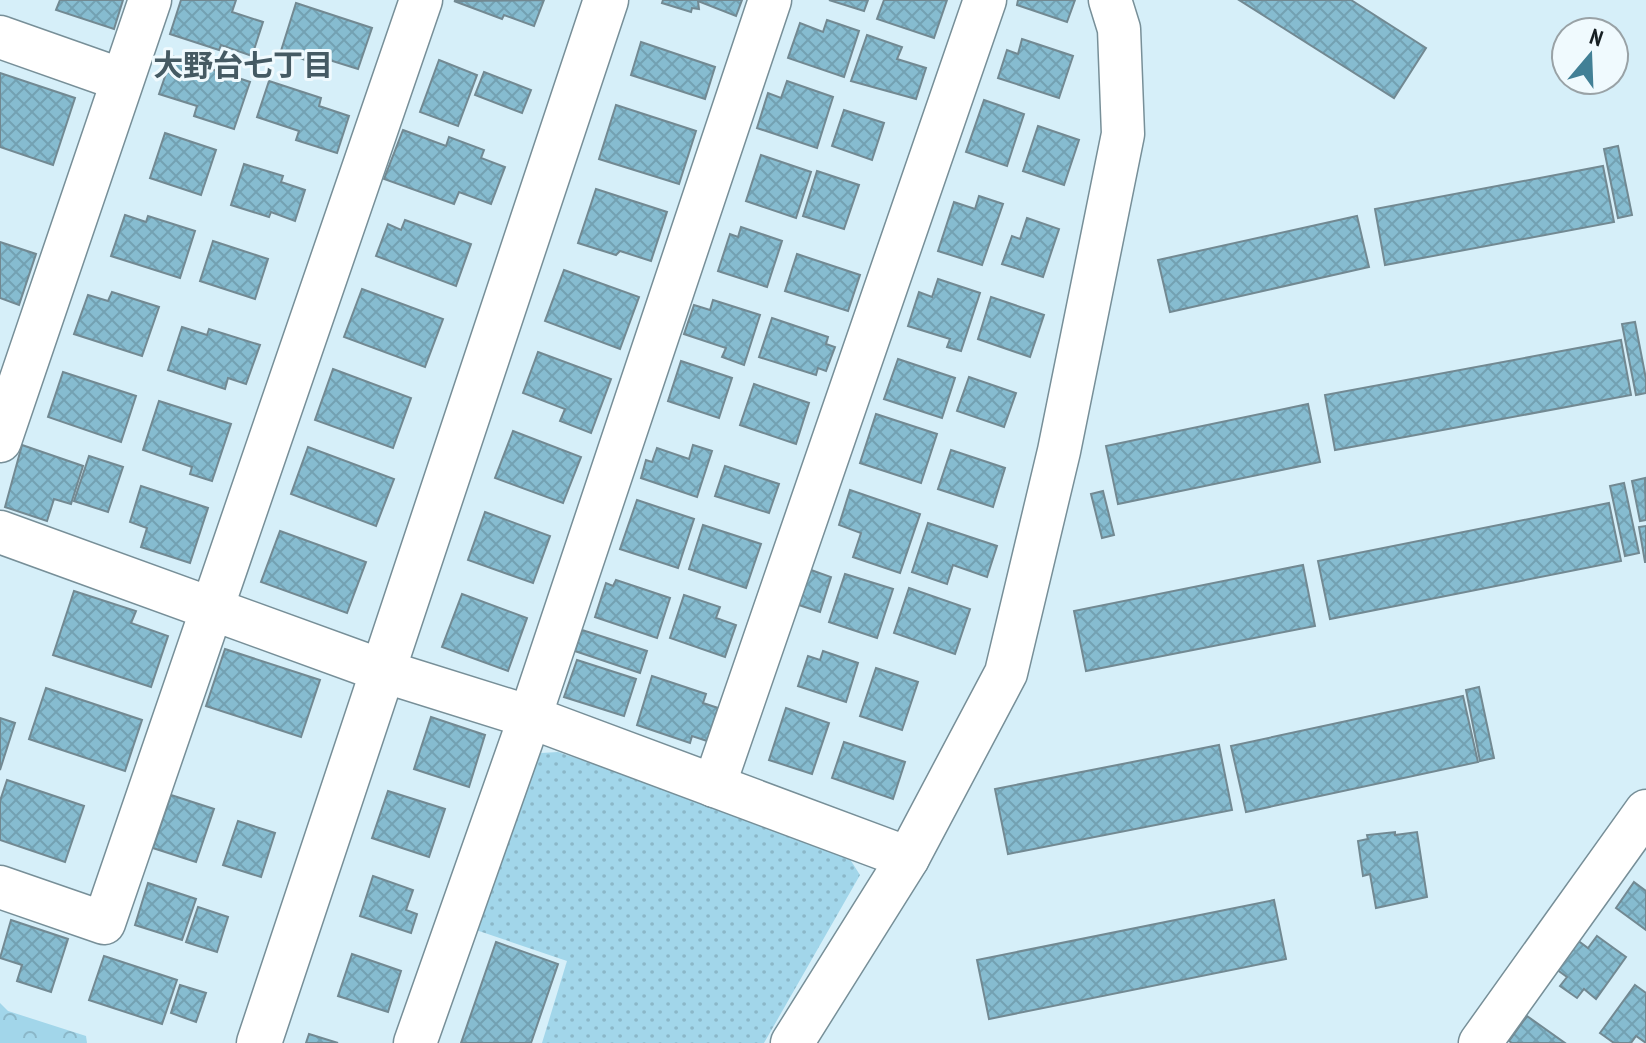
<svg xmlns="http://www.w3.org/2000/svg" width="1646" height="1043" font-family="'PT Sans Narrow','Noto Sans JP',sans-serif">
  <style>
    .green { fill: url(#green-dots) }
    .forest { fill: url(#forest-crowns) }
    .building { fill: url(#building-cross-hatch); stroke: #728992; stroke-width: 2 }
    .lines { fill: none; stroke-linecap: round; stroke-linejoin: round }
    .minor-casing { stroke: #778f98; stroke-width: 45 }
    .tertiary-casing { stroke: #778f98; stroke-width: 47 }
    .minor { stroke: #fff; stroke-width: 42 }
    .tertiary { stroke: #fff; stroke-width: 44 }
    .labels { text-anchor: middle; dominant-baseline: central; stroke-width: 6; stroke-linejoin: round; paint-order: stroke }
    .neighbourhood-label { font-size: 30px; font-weight: bold; fill: #455a63; stroke: #f0fafe }
  </style>
  <defs>
    <pattern id="green-dots" width="8" height="8" patternUnits="userSpaceOnUse" patternTransform="scale(2)"><rect width="8" height="8" fill="#a2d6ea"/><path d="M2 2h.1M6 6h.1" fill="none" stroke="#8bb7c8" stroke-width="1.8" stroke-linecap="round"/></pattern>
    <pattern id="forest-crowns" width="20" height="18" patternUnits="userSpaceOnUse" patternTransform="scale(2)"><rect width="20" height="18" fill="#a2d6ea"/><path d="M2 6a3 3 0 1 1 6 0M12 15a3 3 0 1 1 6 0" fill="none" stroke="#8bb7c8"/></pattern>
    <pattern id="building-cross-hatch" width="8" height="8" patternUnits="userSpaceOnUse" patternTransform="scale(2)"><rect width="8" height="8" fill="#86bcd0"/><path d="M0 0l8 8M0 8l8-8" fill="none" stroke="#73a1b2"/></pattern>
  </defs>
  <rect width="100%" height="100%" fill="#d6eff9"/>
  <path class="green" d="M558 752 833 845 846 853 860 875 764 1043H542L567 961 473 929 531 762 541 753Z"/>
  <path class="forest" d="M0 1003 8 1011 86 1036 87 1043H0Z"/>
  <g class="building">
    <path d="M60 0H123L114 29 56 10Z"/>
    <path d="M181 0H236L232 12 263 22 252 56 221 45 219 50 170 34Z"/>
    <path d="M544 0 534 26 504 15 502 19 454 1Z"/>
    <path d="M663 0H742L736 16 698 1 699 9 692 8 691 12 662 3Z"/>
    <path d="M829 0H868L864 11Z"/>
    <path d="M884 0H947L934 38 877 19Z"/>
    <path d="M1018 0H1075L1067 22 1017 5Z"/>
    <path d="M1239 0H1351L1426 48 1394 98Z"/>
    <path d="M296 3 372 28 358 69 307 53 305 60 281 51Z"/>
    <path d="M827 20 859 31 844 77 788 58 800 23 823 32Z"/>
    <path d="M867 35 902 47 897 59 926 68 916 99 851 81Z"/>
    <path d="M1022 39 1073 56 1059 98 998 78 1007 50 1018 54Z"/>
    <path d="M641 42 715 67 705 99 631 75Z"/>
    <path d="M172 56 250 82 234 129 194 116 197 106 159 94Z"/>
    <path d="M439 60 477 75 458 126 420 112Z"/>
    <path d="M484 72 531 90 522 113 475 95Z"/>
    <path d="M0 73 75 98 53 165 0 147Z"/>
    <path d="M269 81 321 98 319 106 349 116 337 153 296 140 299 131 257 117Z"/>
    <path d="M787 81 833 97 817 148 757 128 768 93 781 98Z"/>
    <path d="M984 100 1024 114 1007 166 966 152Z"/>
    <path d="M616 105 696 131 679 184 599 159Z"/>
    <path d="M844 110 884 123 872 160 832 146Z"/>
    <path d="M1038 126 1079 140 1064 185 1023 171Z"/>
    <path d="M403 130 446 146 449 137 484 150 481 158 505 167 491 204 459 192 454 204 384 179Z"/>
    <path d="M165 133 216 150 201 195 150 178Z"/>
    <path d="M1618 146 1632 215 1618 218 1604 149Z"/>
    <path d="M761 155 811 172 796 218 746 201Z"/>
    <path d="M244 164 283 176 281 182 305 190 295 221 271 212 269 217 231 205Z"/>
    <path d="M1603 166 1614 222 1385 265 1375 209Z"/>
    <path d="M817 171 859 185 844 229 803 216Z"/>
    <path d="M596 189 667 212 651 261 620 251 616 255 578 243Z"/>
    <path d="M979 196 1003 204 982 265 938 251 954 202 975 209Z"/>
    <path d="M125 215 146 222 148 216 195 231 180 278 111 256Z"/>
    <path d="M1357 216 1369 267 1170 312 1158 260Z"/>
    <path d="M1027 218 1059 229 1043 277 1002 264 1012 236 1020 239Z"/>
    <path d="M405 220 471 244 456 286 376 256 388 224 401 230Z"/>
    <path d="M741 227 782 241 767 287 718 271 730 234 738 237Z"/>
    <path d="M213 241 268 259 255 299 200 281Z"/>
    <path d="M0 242 36 254 19 305 0 298Z"/>
    <path d="M797 254 860 275 848 311 785 291Z"/>
    <path d="M564 270 639 297 620 349 545 321Z"/>
    <path d="M938 279 980 293 961 351 947 347 950 339 908 326 919 292 932 297Z"/>
    <path d="M362 289 443 319 425 367 344 337Z"/>
    <path d="M112 292 159 307 142 356 74 334 88 295 108 301Z"/>
    <path d="M991 297 1044 315 1030 357 978 339Z"/>
    <path d="M713 300 760 315 744 365 722 357 726 348 684 334 694 305 710 310Z"/>
    <path d="M772 318 828 337 826 344 835 347 826 371 818 368 816 375 759 357Z"/>
    <path d="M1635 322 1646 379V393L1636 395 1622 324Z"/>
    <path d="M182 327 207 335 209 329 260 345 246 384 228 378 225 389 168 370Z"/>
    <path d="M1621 340 1631 395 1335 450 1325 395Z"/>
    <path d="M538 352 611 379 591 433 560 421 565 409 523 393Z"/>
    <path d="M898 359 955 378 942 418 884 399Z"/>
    <path d="M681 361 732 378 719 418 668 401Z"/>
    <path d="M333 369 411 398 393 448 315 420Z"/>
    <path d="M63 372 136 396 121 442 48 417Z"/>
    <path d="M969 377 1016 393 1004 427 957 411Z"/>
    <path d="M754 384 809 403 796 444 740 425Z"/>
    <path d="M159 401 231 424 212 481 190 474 192 467 143 450Z"/>
    <path d="M1308 404 1320 462 1118 504 1106 446Z"/>
    <path d="M876 414 937 434 921 483 860 463Z"/>
    <path d="M513 431 581 457 563 503 495 478Z"/>
    <path d="M22 445 83 466 71 504 54 499 47 521 5 507Z"/>
    <path d="M693 445 712 451 697 497 641 478 646 460 652 462 657 448 689 459Z"/>
    <path d="M308 447 394 479 376 526 291 494Z"/>
    <path d="M951 450 1005 468 993 507 938 489Z"/>
    <path d="M89 456 123 467 108 512 74 501Z"/>
    <path d="M725 466 779 484 769 513 715 496Z"/>
    <path d="M1645 478 1646 520 1640 521 1632 481Z"/>
    <path d="M1624 483 1639 553 1625 556 1610 486Z"/>
    <path d="M141 486 208 508 190 563 141 547 147 528 130 522Z"/>
    <path d="M850 490 920 514 900 573 853 557 861 533 839 525Z"/>
    <path d="M1103 491 1114 535 1102 538 1091 494Z"/>
    <path d="M637 500 694 519 678 568 620 549Z"/>
    <path d="M1609 503 1621 561 1330 619 1318 561Z"/>
    <path d="M485 512 550 536 533 583 468 560Z"/>
    <path d="M928 523 997 546 987 577 953 565 947 584 912 572Z"/>
    <path d="M703 525 761 544 746 588 689 569Z"/>
    <path d="M1646 526V562H1645L1639 527Z"/>
    <path d="M280 531 366 562 347 613 261 582Z"/>
    <path d="M1303 565 1315 626 1086 671 1074 611Z"/>
    <path d="M811 570 831 577 820 612 799 605Z"/>
    <path d="M845 574 893 589 877 638 829 622Z"/>
    <path d="M616 580 670 598 657 638 595 617 606 583 613 586Z"/>
    <path d="M909 588 970 609 955 654 894 633Z"/>
    <path d="M74 591 136 611 131 623 168 636 151 687 53 655Z"/>
    <path d="M462 594 527 618 508 671 442 647Z"/>
    <path d="M684 595 720 607 716 618 736 625 725 657 670 638Z"/>
    <path d="M582 630 647 651 640 673 575 651Z"/>
    <path d="M225 649 320 680 301 737 206 706Z"/>
    <path d="M823 651 858 663 846 702 798 686 808 656 820 660Z"/>
    <path d="M577 660 636 679 624 716 564 697Z"/>
    <path d="M876 668 918 682 902 730 860 716Z"/>
    <path d="M652 676 706 694 703 703 718 708 707 741 692 736 690 743 637 725Z"/>
    <path d="M1479 687 1494 758 1480 761 1466 690Z"/>
    <path d="M46 688 142 720 125 771 29 739Z"/>
    <path d="M1463 696 1478 762 1246 812 1231 746Z"/>
    <path d="M786 708 829 723 812 774 769 760Z"/>
    <path d="M431 717 485 735 469 787 414 769Z"/>
    <path d="M0 718 15 723 0 770Z"/>
    <path d="M844 742 905 762 893 799 832 778Z"/>
    <path d="M1219 745 1232 810 1008 854 995 789Z"/>
    <path d="M7 780 84 806 65 862 0 840V801Z"/>
    <path d="M388 791 445 809 429 857 372 838Z"/>
    <path d="M171 795 214 809 196 862 153 848Z"/>
    <path d="M238 821 275 833 261 877 223 865Z"/>
    <path d="M1395 832V835L1417 832 1427 897 1376 908 1370 874 1363 876 1358 841 1368 839 1367 835Z"/>
    <path d="M373 876 413 890 406 910 417 914 411 933 360 916Z"/>
    <path d="M1634 882 1646 891V930L1616 908Z"/>
    <path d="M148 883 196 899 182 940 135 925Z"/>
    <path d="M1274 900 1286 959 989 1019 977 960Z"/>
    <path d="M198 907 228 917 217 952 186 942Z"/>
    <path d="M11 920 68 939 51 992 17 981 22 965 0 958Z"/>
    <path d="M1597 936 1626 957 1596 999 1584 989 1577 998 1560 986 1567 977 1556 969 1577 940 1588 948Z"/>
    <path d="M496 942 558 964 531 1043H461Z"/>
    <path d="M352 954 401 971 388 1012 338 996Z"/>
    <path d="M104 956 177 980 162 1024 89 1000Z"/>
    <path d="M180 985 206 993 196 1022 171 1013Z"/>
    <path d="M1635 985 1646 993V1043L1636 1036 1631 1043H1614L1600 1033Z"/>
    <path d="M1527 1016 1565 1043H1512L1509 1041Z"/>
    <path d="M309 1034 338 1043H306Z"/>
  </g>
  <g class="lines">
    <defs>
      <g id="minor">
        <path d="M0 37 122 80"/>
        <path d="M0 441 150 0"/>
        <path d="M0 532 383 671 530 717 908 858"/>
        <path d="M714 786 985 0"/>
        <path d="M0 887 104 923 421 0"/>
        <path d="M415 1043 530 717 770 0"/>
        <path d="M792 1043 908 858 1006 673 1059 451 1123 134 1119 29 1110 0"/>
        <path d="M1480 1043 1646 811"/>
      </g>
      <path id="tertiary" d="M259 1043 606 0"/>
    </defs>
    <use href="#minor" class="minor-casing"/>
    <use href="#tertiary" class="tertiary-casing"/>
    <use href="#minor" class="minor"/>
    <use href="#tertiary" class="tertiary"/>
  </g>
  <g class="labels">
    <g class="neighbourhood-label">
      <text x="243" y="64">大野台七丁目</text>
    </g>
  </g>
  <g transform="translate(1590 56) rotate(19)"><circle r="38" fill="#f0fafe" stroke="#99a2a6" stroke-width="2"/>
  <path d="M0-6L14 30L0 20L-14 30Z" fill="#428096"/>
  <text y="-12" font-size="22" font-weight="bold" text-anchor="middle" fill="#161f23">N</text>
  </g>
</svg>
